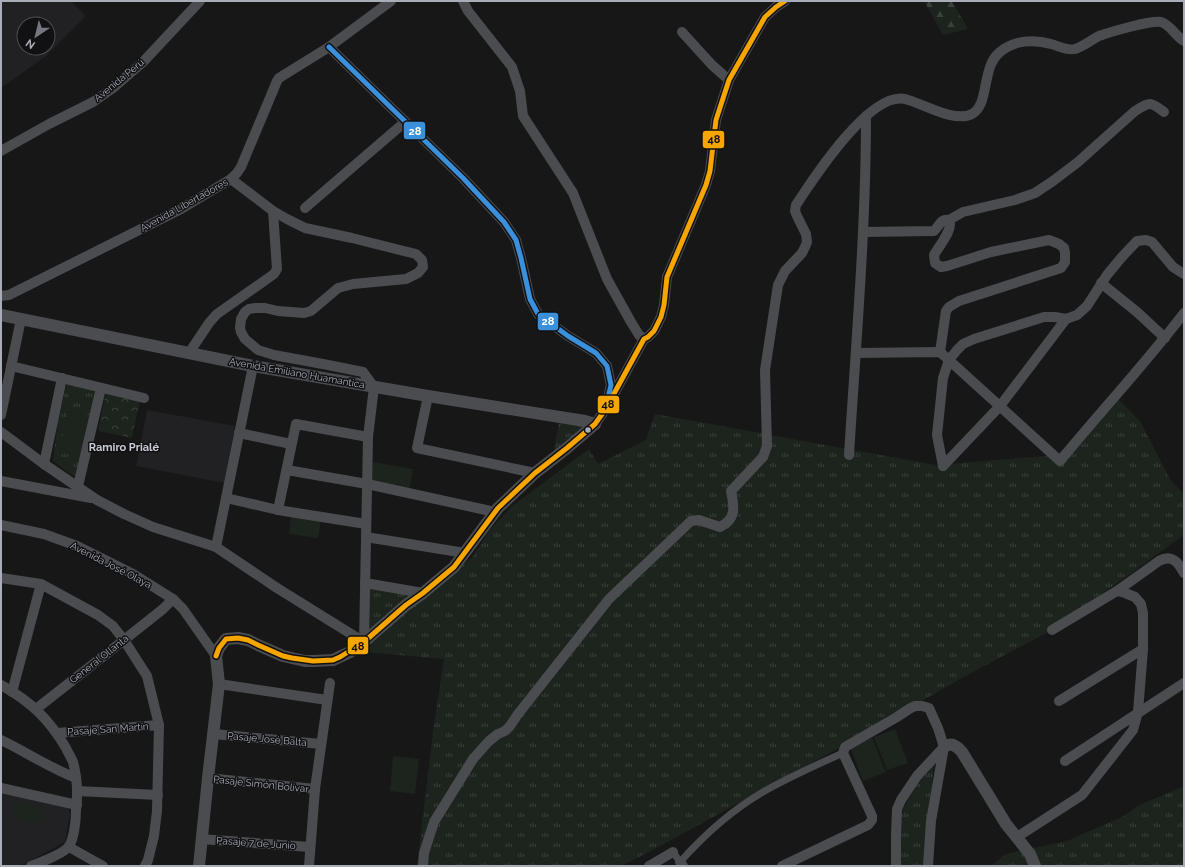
<svg xmlns="http://www.w3.org/2000/svg" width="1185" height="867" font-family="Raleway,sans-serif">
  <style>
    .built { fill: #212123; fill-rule: evenodd }
    .grass { fill: url(#grass-tufts) }
    .forest { fill: url(#forest-firs) }
    .park { fill: url(#park-crowns) }
    .garden { fill: #1d241e }
    .lines { fill: none; stroke-linecap: round; stroke-linejoin: round }
    .pedestrian { stroke: #4b4c50; stroke-width: 7 }
    .minor { stroke: #4b4c50; stroke-width: 10 }
    .tertiary { stroke: #4b4c50; stroke-width: 12 }
    .bus-1-casing { stroke: #111113; stroke-width: 8 }
    .bus-2-casing { stroke: #111113; stroke-width: 8 }
    .bus-1 { stroke: #3a90db; stroke-width: 5 }
    .bus-2 { stroke: #f7a600; stroke-width: 5 }
    .bus-dot { fill: #a8adb8; stroke: #111113; stroke-width: 1.5 }
    .labels { text-anchor: middle; dominant-baseline: central; stroke-width: 3; stroke-linejoin: round; paint-order: stroke }
    .street-label { font-size: 10px; fill: #a8adb8; stroke: #111113 }
    .neighbourhood-label { font-size: 11px; font-weight: bold; fill: #c9ccd4; stroke: #111113 }
    .line-badge { stroke: #111113; stroke-width: 1.5 }
    .badge-label { font-size: 11px; text-anchor: middle; font-weight: bold; fill: #fff }
    .pale-badge-label { font-size: 11px; text-anchor: middle; font-weight: bold; fill: #111 }
  </style>
  <defs>
    <pattern id="grass-tufts" width="24" height="20" patternUnits="userSpaceOnUse"><rect width="24" height="20" fill="#1d241e"/><path d="M3 7l-1-3M5 7V3M7 7l1-3M15 17l-1-3M17 17v-4M19 17l1-3" fill="none" stroke="#3b413d"/></pattern>
    <pattern id="forest-firs" width="22" height="20" patternUnits="userSpaceOnUse"><rect width="22" height="20" fill="#1d241e"/><path d="M5 1l3.5 6h-7zM16 11l3.5 6h-7z" fill="#3b413d"/></pattern>
    <pattern id="park-crowns" width="20" height="18" patternUnits="userSpaceOnUse"><rect width="20" height="18" fill="#1d241e"/><path d="M2 6a3 3 0 1 1 6 0M12 15a3 3 0 1 1 6 0" fill="none" stroke="#3b413d"/></pattern>
  </defs>
  <rect width="100%" height="100%" fill="#171717"/>
  <g class="built">
    <path d="M1 1H71L86 16 46 56 1 88ZM24 24H48V48H24Z"/>
    <path d="M147 410 235 426 225 483 136 466Z"/>
    <path d="M1 792 68 808 70 814 65 842 28 862 18 866H1Z"/>
  </g>
  <g class="grass">
    <path d="M67 384 94 390 95 395 90 416 68 411 83 457 78 479 53 461 58 420Z"/>
    <path d="M1117 398 1140 421 1171 481 1184 494V535L1052 630 969 674 837 749 651 851 621 866H417L433 732 444 659 364 652 407 611 472 558 490 530 512 506 589 449 598 464 646 440 655 414 936 465 1057 455Z"/>
    <path d="M559 423 587 426 553 455Z"/>
    <path d="M365 583 423 593 364 642Z"/>
    <path d="M934 764 924 866H899V833L903 809 918 783Z"/>
    <path d="M1184 786V866H991L1006 854 1067 841 1122 817 1138 806Z"/>
  </g>
  <path class="forest" d="M924 1H952L968 29 943 35Z"/>
  <path class="park" d="M106 392 140 400 132 438 98 431Z"/>
  <g class="garden">
    <path d="M68 411 90 416 82 457 59 452Z"/>
    <path d="M373 462 413 469 409 491 367 484Z"/>
    <path d="M291 516 321 520 318 538 289 534Z"/>
    <path d="M895 729 908 763 887 770 874 737Z"/>
    <path d="M872 738 886 772 863 781 850 747Z"/>
    <path d="M393 756 419 759 415 794 390 791Z"/>
    <path d="M15 800 45 807 42 824 11 817Z"/>
  </g>
  <g class="lines">
    <path class="pedestrian" d="M673 852 680 862C704 835 732 810 763 792 789 777 816 765 843 753"/>
    <g class="minor">
      <path d="M463 1 468 11 512 67 520 91 523 116 573 193 607 279 631 322 639 335 644 339"/>
      <path d="M682 32 712 65 729 80"/>
      <path d="M329 47 463 178 504 222 516 240 521 258 530 299 538 314 568 336 596 353 607 366 611 385 605 410"/>
      <path d="M1 151 49 124 93 102 113 88 143 62 200 1"/>
      <path d="M231 179 273 211 287 219 305 228 352 238 416 254 422 260 423 267 418 273 406 279 353 284 338 288 311 311 304 313 278 311 265 308H256L249 309 245 312 241 319 240 328 241 332 245 339 258 350 274 355 323 364 363 372 374 387 368 437 364 642"/>
      <path d="M305 208 405 122"/>
      <path d="M949 220 963 212 1015 200 1035 193 1053 181 1078 162 1135 111C1150 102 1150 101 1164 112"/>
      <path d="M863 232 934 231C939 226 941 218 949 220 954 229 939 246 934 255L935 263 941 267 947 266 991 252 1049 240 1059 244 1064 248 1065 253V262L1061 268 959 301 949 307 946 311 940 352"/>
      <path d="M1101 283 1137 312 1165 338"/>
      <path d="M1 296 9 295 181 209 231 179 237 173 241 167 277 81 279 78 329 47 391 1"/>
      <path d="M189 353 209 323 217 314 274 274 277 269 273 211"/>
      <path d="M856 353 940 352 1060 461C1101 411 1145 364 1184 313"/>
      <path d="M11 366 144 398"/>
      <path d="M428 396 417 448 535 473"/>
      <path d="M1 415 21 319"/>
      <path d="M595 424 605 410 644 339 648 337 654 331 661 317 664 305 667 277 706 185 710 171 716 120 729 80 765 17 776 7 785 1"/>
      <path d="M1 432 44 464 97 500 124 514 153 527 216 547 277 588 364 642"/>
      <path d="M239 433 291 444"/>
      <path d="M849 455C856 342 866 229 866 116"/>
      <path d="M44 464 62 378"/>
      <path d="M943 466 937 435 943 378 949 360 957 350 963 344 974 339 1044 317H1055L1066 319 1077 315 1087 306 1107 275 1121 258 1137 241 1146 240 1152 242 1173 267 1184 274"/>
      <path d="M943 466 1000 406 1066 319"/>
      <path d="M287 470 367 484 495 512"/>
      <path d="M1 481 91 498"/>
      <path d="M78 486 101 388"/>
      <path d="M226 498 278 510 366 524"/>
      <path d="M278 510 296 424 368 437"/>
      <path d="M1 525 44 534 77 546 133 574 173 599 183 609 216 656"/>
      <path d="M366 537 465 553"/>
      <path d="M216 547 253 366"/>
      <path d="M1 578 41 584 98 615 113 626 124 640 147 676 159 725 157 811 154 836 148 860 145 866"/>
      <path d="M365 583 423 593"/>
      <path d="M1052 630 1117 591 1159 561C1172 554 1178 562 1184 573"/>
      <path d="M219 684 327 700"/>
      <path d="M1 685C30 701 49 719 66 748 68 753 71 757 73 762 77 777 78 795 76 810 76 820 74 839 69 846 65 853 39 863 31 866"/>
      <path d="M12 692 41 584"/>
      <path d="M1059 701 1143 649"/>
      <path d="M36 709 124 640 163 609 173 599"/>
      <path d="M57 733 159 725"/>
      <path d="M214 734 321 744"/>
      <path d="M1 740C26 752 50 768 76 778"/>
      <path d="M1065 761 1184 683"/>
      <path d="M208 778 315 789"/>
      <path d="M1 788 77 805"/>
      <path d="M77 791 158 795"/>
      <path d="M1017 837 1082 795 1133 730 1138 712 1143 649V613L1141 604 1135 597 1125 593 1117 591"/>
      <path d="M201 839 310 847"/>
      <path d="M69 847 103 866"/>
      <path d="M680 862 683 866"/>
      <path d="M309 866 315 789 330 683"/>
      <path d="M423 866 424 853 434 822 473 759 489 741 498 734 505 731 510 726 518 714 609 599 691 521 699 520 720 527C737 519 734 506 731 491L763 457 767 446 765 370 778 285 785 271 802 253 805 247 807 242 806 234 797 216 795 211 796 205C813 179 870 91 905 99 924 104 954 123 972 114 990 104 981 67 1000 52 1014 40 1034 39 1051 44 1059 46 1067 51 1075 49 1084 46 1091 40 1099 36 1110 32 1151 20 1161 22 1171 25 1175 36 1184 41"/>
      <path d="M649 866 673 852"/>
      <path d="M782 866 868 825 872 820V816L843 753 845 747 897 717 909 709 915 706H922L929 708 938 728 944 747 931 821 928 866"/>
      <path d="M896 866V836L897 809 901 800 917 776 944 747"/>
    </g>
    <g class="tertiary">
      <path d="M1 315 253 366 428 396 585 421 595 424"/>
      <path d="M944 747C951 742 957 746 962 752L1006 824 1030 854 1035 866"/>
      <path d="M199 866 208 778 219 684 216 656 219 648 226 639 238 638 248 640 258 645 283 656 305 661H313L333 660 350 652 364 642 406 605 423 593 454 567 498 508 535 473 567 448 595 424"/>
    </g>
    <defs>
      <path id="bus-1" d="M329 47 463 178 504 222 516 240 521 258 530 299 538 314 568 336 596 353 607 366 611 385 605 410"/>
      <path id="bus-2" d="M216 656 219 648 226 639 238 638 248 640 258 645 283 656 292 658 313 661 333 660 340 657 364 642 406 605 423 593 454 567 498 508 535 473 567 448 595 424 605 410 644 339 648 337 654 331 661 317 664 305 667 277 706 185 710 171 716 120 729 80 765 17 776 7 785 1"/>
    </defs>
    <use href="#bus-1" class="bus-1-casing"/>
    <use href="#bus-2" class="bus-2-casing"/>
    <use href="#bus-1" class="bus-1"/>
    <use href="#bus-2" class="bus-2"/>
  </g>
  <circle class="bus-dot" cx="588" cy="430" r="3.5"/>
  <g class="labels">
    <g class="street-label">
      <text transform="translate(119 80) rotate(-39)">Avenida Perú</text>
      <text transform="translate(184 205) rotate(-29)">Avenida Libertadores</text>
      <text transform="translate(297 373) rotate(10)">Avenida Emiliano Huamantica</text>
      <text transform="translate(111 565) rotate(27)">Avenida José Olaya</text>
      <text transform="translate(99 659) rotate(-38)">General Ollanta</text>
      <text transform="translate(108 729) rotate(-4)">Pasaje San Martín</text>
      <text transform="translate(267 739) rotate(5)">Pasaje José Balta</text>
      <text transform="translate(261 784) rotate(6)">Pasaje Simón Bolívar</text>
      <text transform="translate(256 843) rotate(4)">Pasaje 7 de Junio</text>
    </g>
    <g class="neighbourhood-label">
      <text x="124" y="447">Ramiro Prialé</text>
    </g>
  </g>
  <g class="line-badge">
    <rect x="403" y="121" width="23" height="19" rx="4" fill="#3a90db"/>
    <rect x="702" y="130" width="23" height="19" rx="4" fill="#f7a600"/>
    <rect x="537" y="312" width="22" height="19" rx="4" fill="#3a90db"/>
    <rect x="597" y="395" width="23" height="19" rx="4" fill="#f7a600"/>
    <rect x="347" y="636" width="22" height="19" rx="4" fill="#f7a600"/>
  </g>
  <g class="badge-label">
    <text x="415" y="135">28</text>
    <text x="548" y="325">28</text>
  </g>
  <g class="pale-badge-label">
    <text x="714" y="143">48</text>
    <text x="608" y="408">48</text>
    <text x="358" y="650">48</text>
  </g>
  <rect width="1185" height="867" fill="none" stroke="#a8adb8" stroke-width="4"/>
  <g transform="translate(36 36) rotate(215)"><circle r="19" fill="#111113" stroke="#4d4f55"/>
  <path d="M0-3L7 15L0 10L-7 15Z" fill="#757880"/>
  <text y="-6" font-size="11" font-weight="bold" text-anchor="middle" fill="#a8adb8">N</text>
  </g>
</svg>
